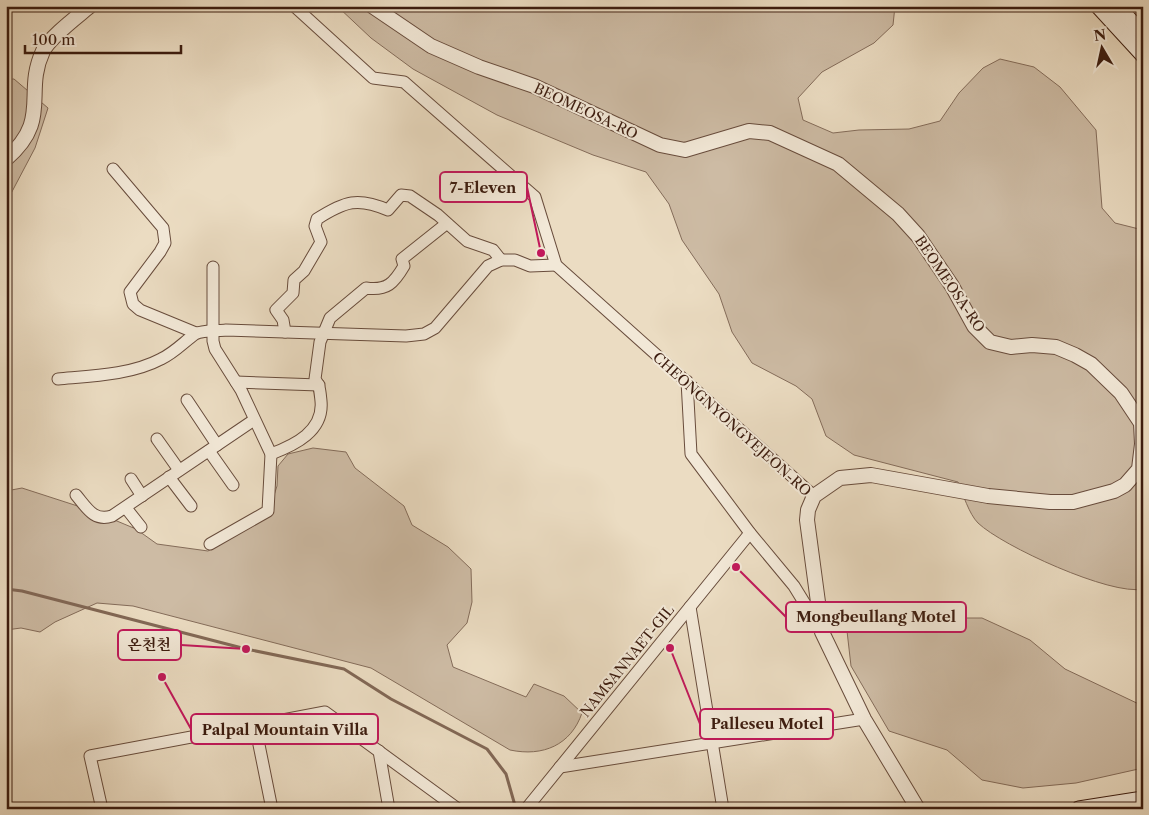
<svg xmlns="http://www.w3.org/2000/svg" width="1149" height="815" font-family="'Libre Caslon Text','Noto Serif KR',serif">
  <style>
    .green { fill: #cdbba4; stroke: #846c5a }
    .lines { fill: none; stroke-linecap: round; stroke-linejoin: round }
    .stream { stroke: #826856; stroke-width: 3 }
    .minor-casing { stroke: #684c3c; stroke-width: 13 }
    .tertiary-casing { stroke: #684c3c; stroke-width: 16 }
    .secondary-casing { stroke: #3c1c0f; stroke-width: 17 }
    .minor { stroke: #f2e8d7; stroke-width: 11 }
    .tertiary { stroke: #f2e8d7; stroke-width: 14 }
    .secondary { stroke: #f2e8d7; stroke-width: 15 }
    .labels { text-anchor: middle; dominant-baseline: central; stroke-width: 4; stroke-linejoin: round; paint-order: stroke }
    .street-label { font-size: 14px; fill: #3c1c0f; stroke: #f2e8d7 }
    .leader { fill: none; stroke: #c2185b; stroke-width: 2 }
    .callout-dot { fill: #c2185b; stroke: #f2e8d7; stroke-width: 2 }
    .callout { fill: #f2e8d7; stroke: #c2185b; stroke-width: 2 }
    .callout-label { font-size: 15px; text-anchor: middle; font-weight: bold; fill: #3c1c0f }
  </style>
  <rect width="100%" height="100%" fill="#ebdcc2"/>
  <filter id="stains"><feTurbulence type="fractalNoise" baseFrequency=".004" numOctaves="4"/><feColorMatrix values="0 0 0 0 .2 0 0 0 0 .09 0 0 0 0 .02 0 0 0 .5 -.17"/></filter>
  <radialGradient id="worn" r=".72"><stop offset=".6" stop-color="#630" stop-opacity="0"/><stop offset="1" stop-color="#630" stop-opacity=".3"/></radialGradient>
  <g class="green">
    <path d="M337 6H895L893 25 874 43 822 72 798 98 803 120 833 133 859 130 909 129 940 121 959 93 983 68 1000 59 1034 67 1060 87 1096 130 1102 208 1115 223 1143 230V589C1111 596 1002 546 978 523 969 514 963 494 958 482L854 455 826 436 812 399 796 386 752 363 732 332 719 294 682 240 669 204 646 172 593 155 497 115 413 69 371 38Z"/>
    <path d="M6 79H14L48 108 35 148 6 203Z"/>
    <path d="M313 448 346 452 355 468 404 506 412 525 448 547 471 569 472 602 467 623 447 645 453 667 526 697 534 684 564 696 582 713C571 745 543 757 510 750L371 668 133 606 97 603 55 622 40 632 21 628 6 630V491L22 488 93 511 136 529 157 544 208 551 267 517 277 486 278 466 288 454Z"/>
    <path d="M874 613 911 618H982L1030 640 1065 669 1143 706V768L1076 783 1023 788 982 780 947 750 889 731 851 666 847 631 862 618Z"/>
  </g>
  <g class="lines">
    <path class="stream" d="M6 589 22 591 246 649 344 669 391 699 487 749 506 774 516 809"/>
    <defs>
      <g id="minor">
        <path d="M294 6 373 78 404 82 535 197 556 265 814 496"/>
        <path d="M113 169 163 228 165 243 160 252 130 292 133 304 140 310 196 333"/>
        <path d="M285 332 283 320 276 310 293 293 294 280 304 271 321 242 315 226 317 219C345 201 358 197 388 210L401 195 410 196 438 215 467 241 493 250 501 260"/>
        <path d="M58 379C91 376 131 375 161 359 174 353 184 342 195 334 202 330 218 331 226 330L406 336 424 334 435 328 488 266 501 260H515L530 266 556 265"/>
        <path d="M687 381 691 454 750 533 794 586 821 630"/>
        <path d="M236 382 319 385"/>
        <path d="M187 400 217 445"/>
        <path d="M157 439 179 470"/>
        <path d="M209 451 233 485"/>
        <path d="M271 454C295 445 324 431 321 401 320 392 320 386 315 379L320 342 330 318 366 288C387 291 394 283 404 266L402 259 446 224"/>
        <path d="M169 477 191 506"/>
        <path d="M131 479 142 496"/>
        <path d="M76 495C87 508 94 522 112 516L254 420"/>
        <path d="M126 508 141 527"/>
        <path d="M210 544 268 511 271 454 241 390 215 349 213 341V267"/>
        <path d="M690 607 723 809"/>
        <path d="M255 725 272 809"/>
        <path d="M379 751 389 809"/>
        <path d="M560 767 864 719"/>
        <path d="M102 809 90 756 325 712 458 809"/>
        <path d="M526 809 750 533"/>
      </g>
      <g id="tertiary">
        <path d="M372 6 431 46 479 67 534 86 660 145 685 150 749 131 770 133 838 164 898 214 918 236 952 286 974 326 990 342 1011 347 1032 345 1056 347 1075 355 1091 364 1121 393 1141 423 1142 444 1139 469 1125 485 1114 491 1073 502H1050L988 496 871 475 840 478 814 496 808 510 807 520 822 632 864 719 918 809"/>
        <path d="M6 159C52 119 23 94 43 51 50 37 77 17 90 6"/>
      </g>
      <g id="secondary">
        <path d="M1098 6 1143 55"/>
        <path d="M1117 6 1143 34"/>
        <path d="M1079 809 1143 799"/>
      </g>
    </defs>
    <use href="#minor" class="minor-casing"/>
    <use href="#tertiary" class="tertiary-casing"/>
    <use href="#secondary" class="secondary-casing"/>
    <use href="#minor" class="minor"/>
    <use href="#tertiary" class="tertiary"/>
    <use href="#secondary" class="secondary"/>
  </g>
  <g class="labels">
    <g class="street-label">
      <text transform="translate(586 111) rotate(25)">BEOMEOSA-RO</text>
      <text transform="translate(950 284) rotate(56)">BEOMEOSA-RO</text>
      <text transform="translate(732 424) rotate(42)">CHEONGNYONGYEJEON-RO</text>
      <text transform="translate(627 661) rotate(-51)">NAMSANNAET-GIL</text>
    </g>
  </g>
  <path class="leader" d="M541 253L527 187M736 567L786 617M246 649L181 645M670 648L700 724M162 677L191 729"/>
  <g class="callout-dot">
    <circle cx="541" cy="253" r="5"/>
    <circle cx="736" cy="567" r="5"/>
    <circle cx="246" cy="649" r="5"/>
    <circle cx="670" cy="648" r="5"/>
    <circle cx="162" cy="677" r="5"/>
  </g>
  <g class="callout">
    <rect x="440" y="172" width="87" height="30" rx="5"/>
    <rect x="786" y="602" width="180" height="30" rx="5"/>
    <rect x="118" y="630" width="63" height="30" rx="5"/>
    <rect x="700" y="709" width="133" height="30" rx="5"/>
    <rect x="191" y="714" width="187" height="30" rx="5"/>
  </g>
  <g class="callout-label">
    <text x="483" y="193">7-Eleven</text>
    <text x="876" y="622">Mongbeullang Motel</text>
    <text x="149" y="650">온천천</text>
    <text x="767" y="729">Palleseu Motel</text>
    <text x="285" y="735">Palpal Mountain Villa</text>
  </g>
  <rect width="1149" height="815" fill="none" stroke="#ebdcc2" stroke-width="25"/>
  <rect x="8" y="8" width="1134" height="800" fill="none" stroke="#3c1c0f" stroke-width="2.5"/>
  <rect x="12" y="12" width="1124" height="790" fill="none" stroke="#3c1c0f"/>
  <g transform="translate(1102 48) rotate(351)" stroke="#f2e8d7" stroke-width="4" paint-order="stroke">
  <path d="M0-4L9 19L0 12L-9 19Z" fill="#3c1c0f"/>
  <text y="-8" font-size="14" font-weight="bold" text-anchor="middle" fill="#3c1c0f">N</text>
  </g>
  <path d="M25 45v8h156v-8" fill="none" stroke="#3c1c0f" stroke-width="2.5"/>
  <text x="32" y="45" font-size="15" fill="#3c1c0f" stroke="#f2e8d7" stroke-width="4" paint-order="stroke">100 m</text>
  <rect width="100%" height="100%" filter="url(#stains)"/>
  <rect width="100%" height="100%" fill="url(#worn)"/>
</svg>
